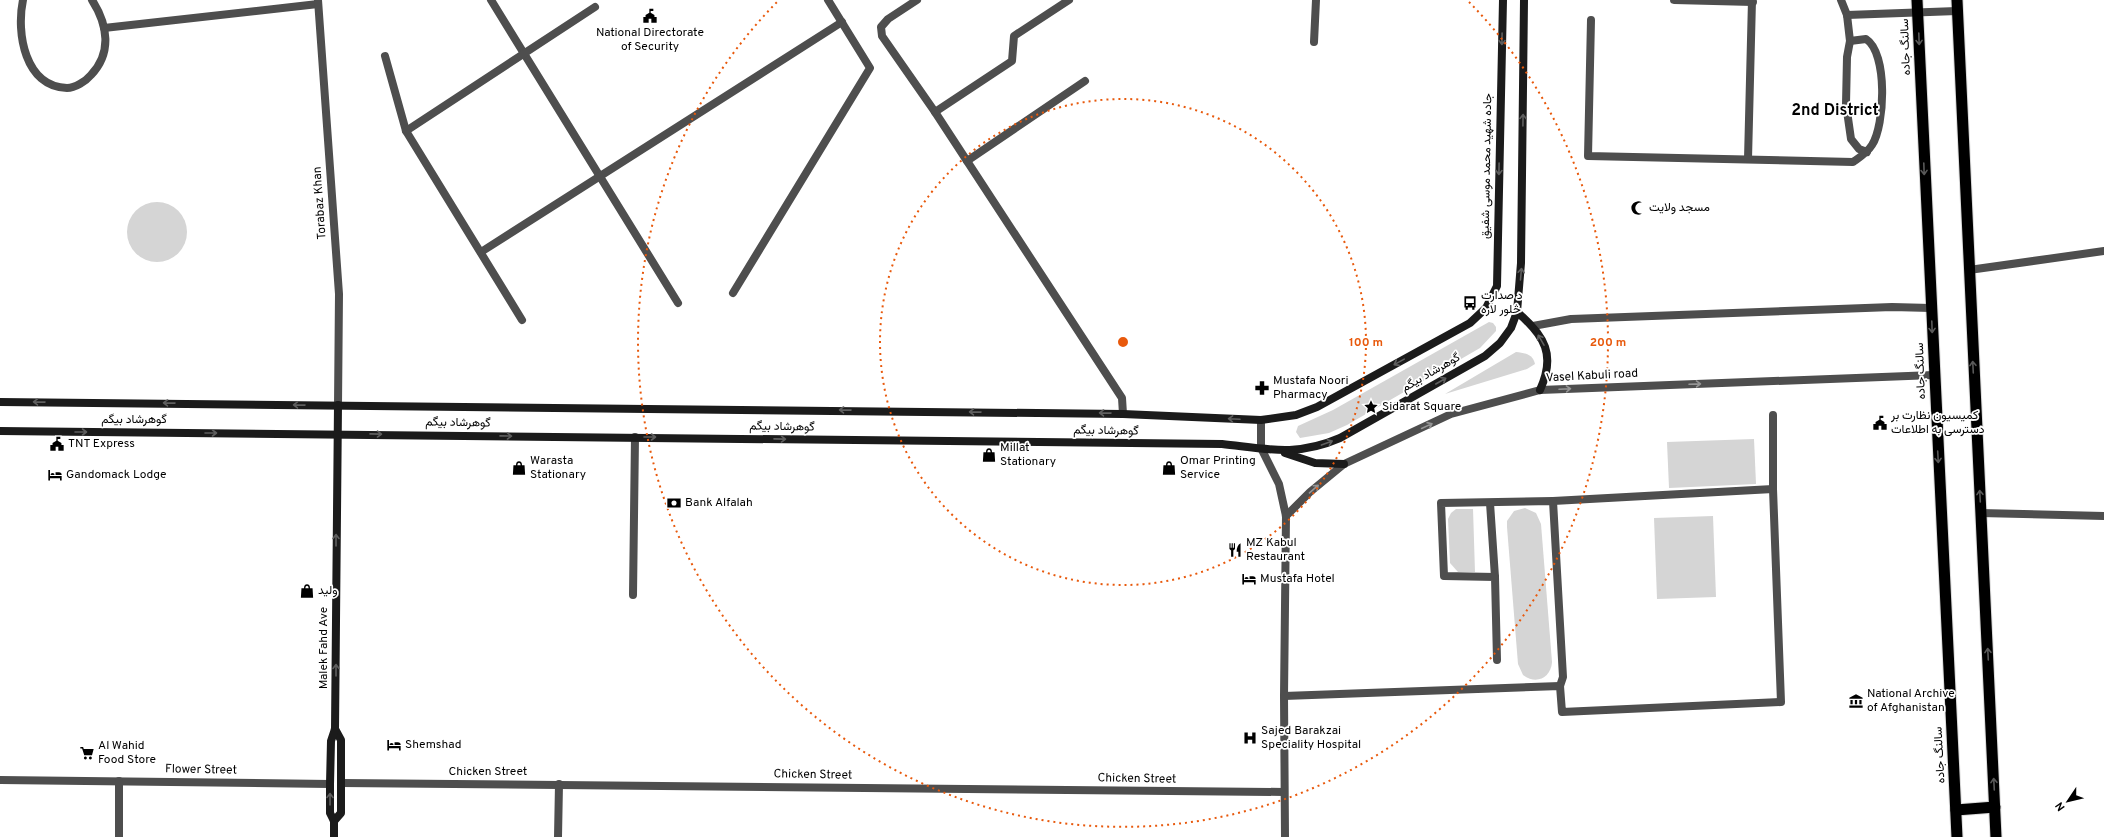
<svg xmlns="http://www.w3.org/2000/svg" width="2104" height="837" font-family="Overpass,Vazirmatn,sans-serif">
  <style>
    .green { fill: #d5d5d5 }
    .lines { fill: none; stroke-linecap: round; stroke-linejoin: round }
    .trunk-casing { stroke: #dbdbdb; stroke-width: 13 }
    .service { stroke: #4e4e4e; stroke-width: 8 }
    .minor { stroke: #4e4e4e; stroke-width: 8 }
    .tertiary { stroke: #4e4e4e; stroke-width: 8 }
    .secondary { stroke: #1b1b1b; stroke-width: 8 }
    .trunk { stroke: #000; stroke-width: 11 }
    .oneway { stroke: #5f5f5f }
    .oneway2 { stroke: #595959 }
    .oneway3 { stroke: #959595 }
    .ring { fill: none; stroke: #e8590c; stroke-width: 2; stroke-dasharray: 2 4 }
    .labels { text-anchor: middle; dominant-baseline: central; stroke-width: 3.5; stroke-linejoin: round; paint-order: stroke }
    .poi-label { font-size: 12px; fill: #000; stroke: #fff; text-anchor: start }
    .street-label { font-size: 12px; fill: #000; stroke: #fff }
    .district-label { font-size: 16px; font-weight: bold; fill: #000; stroke: #fff }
    .centre { fill: #e8590c; stroke: #fff; stroke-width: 2 }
    .ring-label { font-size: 12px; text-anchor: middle; font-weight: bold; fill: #e8590c; stroke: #fff; stroke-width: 3.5; stroke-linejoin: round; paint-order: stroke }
  </style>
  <rect width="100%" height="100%" fill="#fff"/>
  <g class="green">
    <circle cx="157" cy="232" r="30"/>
    <path d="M1489 322 1493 323 1496 327V331L1480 348 1347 425 1329 433 1300 438 1296 432 1298 426 1333 410Z"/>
    <path d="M1516 352C1525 353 1533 354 1535 364L1527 369 1445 394Z"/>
    <path d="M1754 439 1756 484 1669 488 1667 442Z"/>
    <path d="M1525 508 1536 513 1541 524 1552 662C1551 678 1536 685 1523 675L1518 664 1507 527V521L1514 511Z"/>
    <path d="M1456 509H1473L1475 572H1458L1450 563 1448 519 1451 513Z"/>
    <path d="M1713 516 1716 597 1657 599 1654 518Z"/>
  </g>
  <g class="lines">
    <defs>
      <g id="trunk">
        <path d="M1917 0 1957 837"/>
        <path d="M1957 0 1996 837"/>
        <path d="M1956 810 1995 807"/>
      </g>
    </defs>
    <use href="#trunk" class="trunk-casing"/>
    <g class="service">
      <path d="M23 0C16 33 25 87 67 88 75 88 86 81 91 75 112 53 108 25 92 0"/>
      <path d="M491 0 678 303"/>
      <path d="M917 0 888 19 881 27 882 36 935 112 1122 398 1123 414"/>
      <path d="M1674 0 1753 2"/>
      <path d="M1841 0 1847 15 1850 41 1847 57 1846 104 1851 139 1859 149 1867 152"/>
      <path d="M1847 15 1957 11"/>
      <path d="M1591 20 1588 156 1853 162C1860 157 1867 153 1872 145 1885 125 1888 53 1866 39L1850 41"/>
      <path d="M104 28 318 4"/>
      <path d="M1314 42 1316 0"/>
      <path d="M385 56 406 131 522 320"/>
      <path d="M935 112 1012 61 1014 36 1069 0"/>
      <path d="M406 131 595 7"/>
      <path d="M1748 159 1752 0"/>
      <path d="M967 161 1085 81"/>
      <path d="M481 252 842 22"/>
      <path d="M733 293 870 68 828 0"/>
      <path d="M1533 326 1571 319 1892 307 1931 308"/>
      <path d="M1553 501 1773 489"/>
      <path d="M1490 503 1495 577"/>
      <path d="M633 595 635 437"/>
      <path d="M1497 660 1495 577 1444 576 1441 503 1553 501 1563 677 1560 686"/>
      <path d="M1284 696 1560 686 1562 712 1781 702 1773 489V415"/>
    </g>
    <g class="minor">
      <path d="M318 0 339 294 338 405"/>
      <path d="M1969 270 2104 251"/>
      <path d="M1980 513 2104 516"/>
      <path d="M0 780 330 784"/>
      <path d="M341 783 1284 792"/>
      <path d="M119 837V781"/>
      <path d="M558 837 559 784"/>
    </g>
    <g class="tertiary">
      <path d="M1261 420V448L1279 484 1286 516 1284 696 1285 837"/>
      <path d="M1286 516 1310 492 1344 464 1451 414 1540 390 1934 375"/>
    </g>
    <g class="secondary">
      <path d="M1517 312C1545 336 1556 355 1540 390"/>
      <path d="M0 402 1123 414 1261 420 1296 415 1317 407 1470 323 1486 308 1497 286 1503 0"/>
      <path d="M0 431 1222 444C1267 449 1296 457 1340 438L1485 356 1500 343 1511 328 1517 312 1521 263 1524 0"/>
      <path d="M1285 453 1315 463 1344 464"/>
      <path d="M334 821 341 813V740L335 729"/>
      <path d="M334 837V821L330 813V784L331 741 335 729 338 405"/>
    </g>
    <use href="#trunk" class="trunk"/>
  </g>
  <defs><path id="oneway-shaft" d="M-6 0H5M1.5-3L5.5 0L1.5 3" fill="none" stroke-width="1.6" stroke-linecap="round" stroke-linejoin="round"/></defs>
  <g class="oneway">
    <use href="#oneway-shaft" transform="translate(1502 39) rotate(91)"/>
    <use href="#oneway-shaft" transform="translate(1523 120) rotate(-89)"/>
    <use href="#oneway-shaft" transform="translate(1499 169) rotate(91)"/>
    <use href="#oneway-shaft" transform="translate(1521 274) rotate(-85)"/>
    <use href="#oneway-shaft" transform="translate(1541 340) rotate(-120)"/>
    <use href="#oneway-shaft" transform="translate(1399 362) rotate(151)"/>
    <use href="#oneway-shaft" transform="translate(1441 381) rotate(-30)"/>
    <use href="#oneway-shaft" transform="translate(39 402) rotate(-179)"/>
    <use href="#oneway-shaft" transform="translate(169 403) rotate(-179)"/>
    <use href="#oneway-shaft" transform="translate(299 405) rotate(-179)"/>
    <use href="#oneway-shaft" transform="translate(845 410) rotate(-179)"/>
    <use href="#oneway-shaft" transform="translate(975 412) rotate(-179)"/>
    <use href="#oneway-shaft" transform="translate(1105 413) rotate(-179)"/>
    <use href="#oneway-shaft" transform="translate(1234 419) rotate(-177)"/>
    <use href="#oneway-shaft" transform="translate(81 432)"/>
    <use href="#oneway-shaft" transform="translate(211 433)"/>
    <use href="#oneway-shaft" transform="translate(376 434) rotate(1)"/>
    <use href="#oneway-shaft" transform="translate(506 436) rotate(1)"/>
    <use href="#oneway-shaft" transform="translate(650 437)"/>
    <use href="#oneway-shaft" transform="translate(780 439) rotate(1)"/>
    <use href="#oneway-shaft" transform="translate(1327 443) rotate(-20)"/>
    <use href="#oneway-shaft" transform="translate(336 540) rotate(-90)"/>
    <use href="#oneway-shaft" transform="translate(336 670) rotate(-90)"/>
    <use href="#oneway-shaft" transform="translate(330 799) rotate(-90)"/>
  </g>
  <g class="oneway2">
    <use href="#oneway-shaft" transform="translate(1919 39) rotate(88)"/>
    <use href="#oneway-shaft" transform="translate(1924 169) rotate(88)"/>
    <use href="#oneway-shaft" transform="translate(1932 327) rotate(88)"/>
    <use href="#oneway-shaft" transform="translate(1973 367) rotate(-93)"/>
    <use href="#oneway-shaft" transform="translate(1938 457) rotate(87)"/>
    <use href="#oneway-shaft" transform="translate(1980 496) rotate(-93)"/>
    <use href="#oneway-shaft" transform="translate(1988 654) rotate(-93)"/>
    <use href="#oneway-shaft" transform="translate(1994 784) rotate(-93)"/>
  </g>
  <g class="oneway3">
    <use href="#oneway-shaft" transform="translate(1695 384) rotate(-2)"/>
    <use href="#oneway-shaft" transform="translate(1565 389) rotate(-3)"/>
    <use href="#oneway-shaft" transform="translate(1427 426) rotate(-25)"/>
    <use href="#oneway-shaft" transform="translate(1314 489) rotate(-41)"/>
  </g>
  <g class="ring">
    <circle cx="1123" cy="342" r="243"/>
    <path d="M1469 2A485 485 0 1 1 777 2"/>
  </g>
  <defs>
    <symbol id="civic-bare" viewBox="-9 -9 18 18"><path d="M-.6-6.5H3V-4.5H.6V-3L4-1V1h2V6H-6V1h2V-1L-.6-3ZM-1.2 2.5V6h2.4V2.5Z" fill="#000" stroke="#fff" stroke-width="2.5" paint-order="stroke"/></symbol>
    <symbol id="mosque-bare" viewBox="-9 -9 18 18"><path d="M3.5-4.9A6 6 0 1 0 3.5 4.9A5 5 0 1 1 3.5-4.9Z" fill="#000" stroke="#fff" stroke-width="2.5" paint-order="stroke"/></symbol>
    <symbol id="bus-bare" viewBox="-9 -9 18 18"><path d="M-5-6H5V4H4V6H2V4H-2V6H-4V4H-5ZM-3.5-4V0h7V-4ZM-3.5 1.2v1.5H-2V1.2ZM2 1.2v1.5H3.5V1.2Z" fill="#000" stroke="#fff" stroke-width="2.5" paint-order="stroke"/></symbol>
    <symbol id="pharmacy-bare" viewBox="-9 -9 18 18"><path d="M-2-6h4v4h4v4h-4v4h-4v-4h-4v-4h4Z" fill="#000" stroke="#fff" stroke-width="2.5" paint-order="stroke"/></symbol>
    <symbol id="sight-bare" viewBox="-9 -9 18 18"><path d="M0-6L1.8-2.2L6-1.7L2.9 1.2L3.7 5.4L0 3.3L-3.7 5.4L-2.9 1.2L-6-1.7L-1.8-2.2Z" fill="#000" stroke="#fff" stroke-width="2.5" paint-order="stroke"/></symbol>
    <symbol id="shop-bare" viewBox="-9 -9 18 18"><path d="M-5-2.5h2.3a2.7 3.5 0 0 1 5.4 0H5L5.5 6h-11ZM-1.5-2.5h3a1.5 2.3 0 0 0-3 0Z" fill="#000" stroke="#fff" stroke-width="2.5" paint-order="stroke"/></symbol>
    <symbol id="hotel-bare" viewBox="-9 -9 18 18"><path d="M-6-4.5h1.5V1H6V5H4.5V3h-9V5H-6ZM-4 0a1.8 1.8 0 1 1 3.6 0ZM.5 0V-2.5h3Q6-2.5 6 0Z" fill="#000" stroke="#fff" stroke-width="2.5" paint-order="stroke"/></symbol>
    <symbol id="bank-bare" viewBox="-9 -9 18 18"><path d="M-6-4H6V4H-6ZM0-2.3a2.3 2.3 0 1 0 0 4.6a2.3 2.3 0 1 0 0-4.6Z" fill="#000" stroke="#fff" stroke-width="2.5" paint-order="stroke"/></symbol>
    <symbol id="restaurant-bare" viewBox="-9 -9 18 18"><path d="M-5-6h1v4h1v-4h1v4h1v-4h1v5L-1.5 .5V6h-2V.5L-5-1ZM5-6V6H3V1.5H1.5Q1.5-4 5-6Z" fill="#000" stroke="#fff" stroke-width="2.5" paint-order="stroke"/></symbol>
    <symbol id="museum-bare" viewBox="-9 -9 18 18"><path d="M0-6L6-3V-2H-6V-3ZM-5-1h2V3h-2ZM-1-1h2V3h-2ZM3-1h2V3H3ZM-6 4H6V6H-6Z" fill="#000" stroke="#fff" stroke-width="2.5" paint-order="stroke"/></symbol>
    <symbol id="hospital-bare" viewBox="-9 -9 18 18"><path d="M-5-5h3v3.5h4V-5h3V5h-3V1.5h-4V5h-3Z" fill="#000" stroke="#fff" stroke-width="2.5" paint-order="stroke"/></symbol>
    <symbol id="supermarket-bare" viewBox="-9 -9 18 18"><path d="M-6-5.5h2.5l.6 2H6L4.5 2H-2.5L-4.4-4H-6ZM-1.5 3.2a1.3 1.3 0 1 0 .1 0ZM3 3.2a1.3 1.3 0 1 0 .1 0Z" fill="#000" stroke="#fff" stroke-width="2.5" paint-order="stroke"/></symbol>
  </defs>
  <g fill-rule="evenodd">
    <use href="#civic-bare" x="640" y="6" width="20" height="20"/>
    <use href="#mosque-bare" x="1628" y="198" width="20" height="20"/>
    <use href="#bus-bare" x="1460" y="293" width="20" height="20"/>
    <use href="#pharmacy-bare" x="1252" y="378" width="20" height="20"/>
    <use href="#sight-bare" x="1361" y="397" width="20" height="20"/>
    <use href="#civic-bare" x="1870" y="413" width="20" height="20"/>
    <use href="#civic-bare" x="47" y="434" width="20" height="20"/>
    <use href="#shop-bare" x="979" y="445" width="20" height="20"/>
    <use href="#shop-bare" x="509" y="458" width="20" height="20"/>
    <use href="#shop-bare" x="1159" y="458" width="20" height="20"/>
    <use href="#hotel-bare" x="45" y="465" width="20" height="20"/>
    <use href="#bank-bare" x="664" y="493" width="20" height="20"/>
    <use href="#restaurant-bare" x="1225" y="540" width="20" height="20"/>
    <use href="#hotel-bare" x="1239" y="569" width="20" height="20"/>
    <use href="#shop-bare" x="297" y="581" width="20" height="20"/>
    <use href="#museum-bare" x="1846" y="691" width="20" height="20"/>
    <use href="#hospital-bare" x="1240" y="728" width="20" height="20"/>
    <use href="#hotel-bare" x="384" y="735" width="20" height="20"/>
    <use href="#supermarket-bare" x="77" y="743" width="20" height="20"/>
  </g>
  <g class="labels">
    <g class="poi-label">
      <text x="650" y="33" text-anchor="middle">National Directorate<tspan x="650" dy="14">of Security</tspan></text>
      <text x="1649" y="208">مسجد ولایت</text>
      <text x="1481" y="296">د صدارت<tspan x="1481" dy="14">څلور لاره</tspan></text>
      <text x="1273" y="381">Mustafa Noori<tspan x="1273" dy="14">Pharmacy</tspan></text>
      <text x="1382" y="407">Sidarat Square</text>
      <text x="1891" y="416">کمیسیون نظارت بر<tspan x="1891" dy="14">دسترسی به اطلاعات</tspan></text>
      <text x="68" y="444">TNT Express</text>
      <text x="1000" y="448">Millat<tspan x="1000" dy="14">Stationary</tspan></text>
      <text x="530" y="461">Warasta<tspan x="530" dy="14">Stationary</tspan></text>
      <text x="1180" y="461">Omar Printing<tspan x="1180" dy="14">Service</tspan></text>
      <text x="66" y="475">Gandomack Lodge</text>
      <text x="685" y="503">Bank Alfalah</text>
      <text x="1246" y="543">MZ Kabul<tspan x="1246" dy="14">Restaurant</tspan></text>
      <text x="1260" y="579">Mustafa Hotel</text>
      <text x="318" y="591">ولید</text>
      <text x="1867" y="694">National Archive<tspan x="1867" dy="14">of Afghanistan</tspan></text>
      <text x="1261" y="731">Sajed Barakzai<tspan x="1261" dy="14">Speciality Hospital</tspan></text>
      <text x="405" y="745">Shemshad</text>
      <text x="98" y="746">Al Wahid<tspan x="98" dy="14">Food Store</tspan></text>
    </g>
    <g class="street-label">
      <text transform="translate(1906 47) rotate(-92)">سالنگ جاده</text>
      <text transform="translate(1487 166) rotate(-89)">جاده شهید محمد موسی شفیق</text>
      <text transform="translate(320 203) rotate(-94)">Torabaz Khan</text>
      <text transform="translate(1921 371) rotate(-92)">سالنگ جاده</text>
      <text transform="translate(1431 373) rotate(-30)">گوهرشاد بیگم</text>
      <text transform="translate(1592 376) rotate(-3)">Vasel Kabuli road</text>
      <text x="134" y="420">گوهرشاد بیگم</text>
      <text transform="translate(458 423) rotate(1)">گوهرشاد بیگم</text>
      <text transform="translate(782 427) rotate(1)">گوهرشاد بیگم</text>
      <text transform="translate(1106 431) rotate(1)">گوهرشاد بیگم</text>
      <text transform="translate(324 648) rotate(-90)">Malek Fahd Ave</text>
      <text transform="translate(1940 755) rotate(-93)">سالنگ جاده</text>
      <text transform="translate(201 770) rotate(1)">Flower Street</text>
      <text x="488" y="772">Chicken Street</text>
      <text transform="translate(813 775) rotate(1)">Chicken Street</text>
      <text transform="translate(1137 779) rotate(1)">Chicken Street</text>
    </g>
    <g class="district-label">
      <text x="1835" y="111">2nd District</text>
    </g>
  </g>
  <circle cx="1123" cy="342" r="6" class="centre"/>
  <g class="ring-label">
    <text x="1366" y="346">100 m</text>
    <text x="1608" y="346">200 m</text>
  </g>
  <g transform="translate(2068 801) rotate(235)" stroke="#ffffff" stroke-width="3" paint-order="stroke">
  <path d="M0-3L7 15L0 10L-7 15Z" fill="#000000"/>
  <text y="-6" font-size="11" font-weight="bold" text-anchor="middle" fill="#000000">N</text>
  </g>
</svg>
